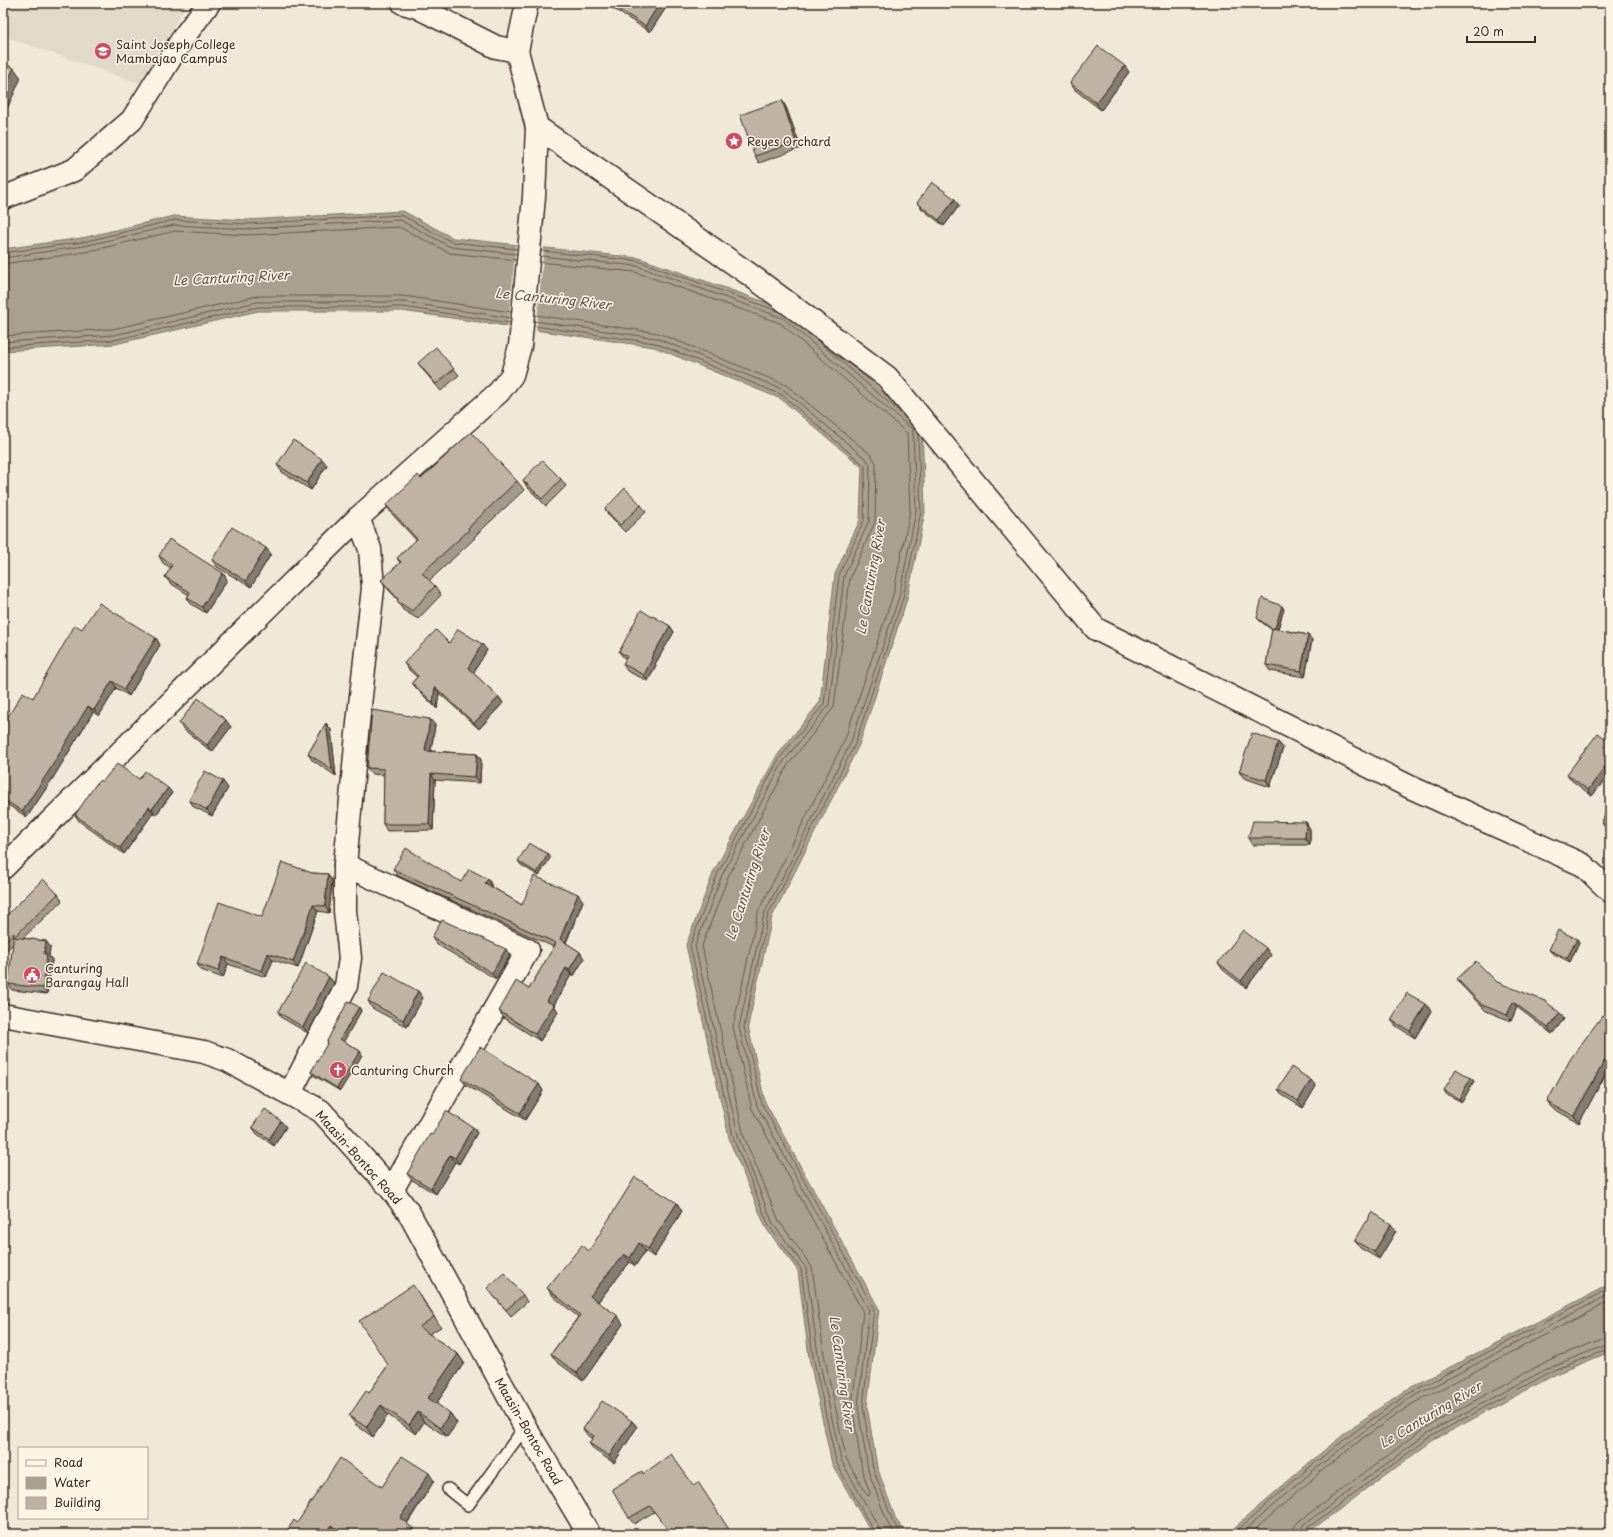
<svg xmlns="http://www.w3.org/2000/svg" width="1613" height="1537" font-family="'Playpen Sans',sans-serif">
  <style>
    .built { fill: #e1d9c9 }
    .water { fill: #aaa091; stroke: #7e7163 }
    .pier { fill: #f0e9d9 }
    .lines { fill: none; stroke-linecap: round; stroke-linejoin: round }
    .shore { stroke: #67594c; stroke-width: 1 }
    .service-casing { stroke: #3b2a1e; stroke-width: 14 }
    .minor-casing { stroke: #3b2a1e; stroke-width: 25 }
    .tertiary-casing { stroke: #3b2a1e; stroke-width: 25 }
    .secondary-casing { stroke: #3b2a1e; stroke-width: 25 }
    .service { stroke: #fcf5e5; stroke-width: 11 }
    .minor { stroke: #fcf5e5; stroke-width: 22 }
    .tertiary { stroke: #fcf5e5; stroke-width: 22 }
    .secondary { stroke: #fcf5e5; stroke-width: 22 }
    .wall { fill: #a39a8d; stroke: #3b2a1e }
    .shaded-wall { fill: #857d73; stroke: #3b2a1e }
    .building { fill: #beb3a4; stroke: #3b2a1e }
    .labels { text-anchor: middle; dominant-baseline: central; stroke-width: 3; stroke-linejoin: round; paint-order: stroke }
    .poi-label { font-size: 12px; fill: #3b2a1e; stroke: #fcf5e5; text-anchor: start }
    .street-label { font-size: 12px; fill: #3b2a1e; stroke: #fcf5e5 }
    .water-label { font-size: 13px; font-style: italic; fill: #625346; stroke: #fcf5e5 }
  </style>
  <rect width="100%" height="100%" fill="#f0e9d9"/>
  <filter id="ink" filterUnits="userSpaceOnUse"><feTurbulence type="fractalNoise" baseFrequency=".025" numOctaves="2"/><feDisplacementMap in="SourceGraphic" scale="8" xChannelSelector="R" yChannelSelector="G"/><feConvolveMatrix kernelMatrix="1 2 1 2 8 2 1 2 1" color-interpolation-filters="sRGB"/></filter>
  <g filter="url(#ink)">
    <path class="built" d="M3 3H187L141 84 3 36Z"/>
    <g class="water">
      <path d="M403 211 453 238 639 258 788 310 922 426 925 512 907 599 859 745 772 917 748 1026 765 1102 879 1309 867 1406 877 1467 896 1520 908 1534H872L832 1464 809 1357 798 1271 766 1228 730 1142 686 945 714 871 776 757 820 702 835 574 860 520 862 467 781 399 654 347 402 311H258L115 344 3 351V249L82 238 174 216 247 220Z"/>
      <path d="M1610 1284V1352L1558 1373 1432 1441 1306 1534H1227L1310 1462 1354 1426 1404 1391Z"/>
    </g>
    <path class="pier" d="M516 243 544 246 536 332 508 328Z"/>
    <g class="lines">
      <g class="shore">
        <path d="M541 251 638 261 778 311"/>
        <path d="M3 253 83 242 174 220 247 224 401 215 452 242 517 249"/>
        <path d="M540 256 637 266 783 318 913 430 916 511 899 597 851 742 764 914 739 1027 757 1106 869 1310 858 1407 868 1470 888 1524 896 1534"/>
        <path d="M3 258 84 246 174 225 247 229 400 220 451 247 517 254"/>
        <path d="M3 264 85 252 175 231 247 235 399 227 450 253 516 260"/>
        <path d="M535 315 658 333 786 385 871 455 876 463 875 522 850 578 834 707 788 765 728 877 702 946 744 1137 779 1221 812 1267 824 1354 846 1458 867 1495 869 1496 870 1493 862 1470 852 1406 863 1312 752 1109 733 1027 758 912 845 739 893 595 910 511 907 433 780 323 635 272 540 262"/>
        <path d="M534 321 656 338 784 390 867 460 870 464 869 521 844 576 829 705 783 762 722 875 695 946 739 1139 773 1224 806 1268 818 1355 841 1460 879 1528 880 1534"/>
        <path d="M534 326 655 343 782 395 865 466 864 520 839 575 824 704 779 759 718 873 690 945 734 1140 769 1226 801 1269 813 1356 836 1462 875 1534"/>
        <path d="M811 335 902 414"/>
        <path d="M3 336 113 329 257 296H403L511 312"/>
        <path d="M3 342 114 335 257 302H403L511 318"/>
        <path d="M3 347 114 340 258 307H403L510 323"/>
        <path d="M903 1534 893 1522 873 1468 863 1406 874 1309 762 1104 744 1027 768 915 855 744 903 598 921 512 918 433"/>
        <path d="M1233 1534 1312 1465 1357 1430 1406 1395 1610 1288"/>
        <path d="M1240 1534 1315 1469 1360 1434 1409 1399 1610 1294"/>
        <path d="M1250 1534 1319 1473 1363 1438 1412 1404 1610 1301"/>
        <path d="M1293 1534 1294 1527 1299 1521 1425 1428 1551 1359 1602 1339 1610 1338"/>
        <path d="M1299 1534 1303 1525 1428 1433 1554 1365 1610 1344"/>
        <path d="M1304 1534 1306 1529 1430 1437 1556 1369 1610 1349"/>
      </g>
      <defs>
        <path id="service" d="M448 1489 468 1505 525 1427"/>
        <g id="minor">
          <path d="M537 127 749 274 887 377 1096 629 1410 787 1583 865 1610 891"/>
          <path d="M345 865 528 950 392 1190"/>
          <path d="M290 1093 346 986 350 958 345 911V865L358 723 373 588 370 549 358 518"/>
        </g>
        <g id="tertiary">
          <path d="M517 51 527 3"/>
          <path d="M3 198 74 170 132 120 183 38 209 3"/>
          <path d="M3 868 358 518 499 392 512 375 520 346 534 197 537 127 517 51 496 47 417 7 403 3"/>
        </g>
        <path id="secondary" d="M3 1015 204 1052 227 1060 321 1111 392 1190 409 1213 525 1427 589 1534"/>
      </defs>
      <use href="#service" class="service-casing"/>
      <use href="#minor" class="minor-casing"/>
      <use href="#tertiary" class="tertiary-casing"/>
      <use href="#secondary" class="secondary-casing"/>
      <use href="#service" class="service"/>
      <use href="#minor" class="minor"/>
      <use href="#tertiary" class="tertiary"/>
      <use href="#secondary" class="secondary"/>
    </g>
    <g class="wall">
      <path d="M604 3H669L650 32Z"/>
      <path d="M1129 72 1101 110 1075 90 1070 83Z"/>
      <path d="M786 107 801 148 759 163 755 156Z"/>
      <path d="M917 203 959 206 944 226 922 209Z"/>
      <path d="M418 363 454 369 459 375 441 391 423 370Z"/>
      <path d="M277 465H327L311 490 282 472Z"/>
      <path d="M421 479 517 481 524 490 474 537 475 538 429 581 435 586 441 595 418 619 403 610 397 601 398 600 387 588 381 580 400 563 397 558 416 540 392 514 386 505Z"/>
      <path d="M561 479 566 486 546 506 527 487 523 480Z"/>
      <path d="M641 505 646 512 625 532 609 516 605 509Z"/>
      <path d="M266 548 271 554 251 587 217 567 212 560Z"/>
      <path d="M159 556 223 573 227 580 206 613 191 604 187 598 189 595 170 583 165 577 171 568 163 563Z"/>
      <path d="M1284 609 1278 629 1308 635 1312 640 1305 677 1270 671 1266 665 1272 630 1260 621 1257 618Z"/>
      <path d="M652 617 670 626 674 632 655 664 656 665 648 681 627 671 623 664 626 659 624 658 619 652Z"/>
      <path d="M82 629 156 638 160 645 129 696 116 688 99 716 93 712 53 778 27 817 3 802V725L33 698Z"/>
      <path d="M449 643 487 650 473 673 499 697 503 703 479 729 439 693 437 709 417 689 412 683 417 677 408 669 404 663Z"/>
      <path d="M179 723 231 727 212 752 183 729Z"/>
      <path d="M326 723 331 730 336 776 312 760 308 754Z"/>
      <path d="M435 725 431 751 477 754 481 760 480 783 435 780 433 830 387 831 383 824 384 775 372 774 367 768Z"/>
      <path d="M1278 742 1283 748 1270 787 1244 778 1239 772Z"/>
      <path d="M1610 742V773L1592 796 1571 780 1567 774Z"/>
      <path d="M139 779 168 788 172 793 156 815 153 813 124 854 79 821 75 815 102 782Z"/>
      <path d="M228 788 212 816 194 807 189 800Z"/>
      <path d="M1610 801V831L1606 829 1602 823Z"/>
      <path d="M1306 822 1310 829V845H1252L1248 838Z"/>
      <path d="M548 854 550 858 539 876 521 865 518 861Z"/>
      <path d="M393 869 461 882 488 879 492 886V887L522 905 583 901 566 943 580 952 584 959 573 977 571 975 554 1005 558 1012 540 1041 504 1018 499 1011 529 989 554 947 398 876Z"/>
      <path d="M312 873 328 874 332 881 329 913 318 911 298 968 273 960 266 977 228 964 223 978 201 970 197 964 262 917Z"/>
      <path d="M58 894 62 901 23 938 46 941 50 947 49 956 52 960 47 994 12 990 8 984 13 944 3 953V917L4 918Z"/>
      <path d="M432 937 510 955 496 979 436 944Z"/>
      <path d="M1577 939 1579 942 1570 962 1552 953 1549 950Z"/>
      <path d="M1271 955 1246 988 1223 970 1218 963Z"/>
      <path d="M329 977 334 983 308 1033 282 1018 278 1012Z"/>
      <path d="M1457 979 1497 982 1564 1019 1552 1034 1517 1007 1511 1021 1486 1011 1461 985Z"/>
      <path d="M418 991 423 998 407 1027 372 1008 368 1001Z"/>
      <path d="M359 1007 361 1011 343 1041 360 1051 362 1055 340 1091 313 1075 311 1072 328 1043 327 1041Z"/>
      <path d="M1431 1011 1415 1038 1396 1026 1391 1020Z"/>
      <path d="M1610 1022V1066L1579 1123 1552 1108 1547 1102Z"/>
      <path d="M1471 1078 1474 1081 1462 1102 1446 1094 1444 1090Z"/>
      <path d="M461 1079 539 1084 543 1091 525 1120 466 1085Z"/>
      <path d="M1316 1086 1303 1108 1282 1095 1278 1089Z"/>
      <path d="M252 1127H286L274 1146 257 1134Z"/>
      <path d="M473 1127 477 1133 459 1164 455 1162 436 1194 412 1180 407 1174 432 1135Z"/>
      <path d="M682 1211 654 1257 645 1251 635 1266 630 1262 598 1302 623 1324 583 1381 557 1362 551 1354 578 1317 553 1296 547 1288 589 1251Z"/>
      <path d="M1396 1231 1379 1259 1360 1248 1355 1241Z"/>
      <path d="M487 1288 523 1295 527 1302 511 1316 492 1294Z"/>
      <path d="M420 1295 441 1327 429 1334 458 1354 464 1363 436 1404 450 1413 457 1423 447 1437 424 1422 416 1434 388 1415 373 1437 356 1425 349 1416 369 1393 388 1365Z"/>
      <path d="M632 1421 637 1427 614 1463 594 1450 589 1443 592 1439 588 1436 583 1429Z"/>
      <path d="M643 1474 694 1486 732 1534 654 1512 634 1524 629 1518Z"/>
      <path d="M434 1481 407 1524 420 1534H340L337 1532 336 1534H285L297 1523 382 1487Z"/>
    </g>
    <g class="shaded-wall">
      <path d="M660 3H669L650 32 645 26Z"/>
      <path d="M1125 66 1129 72 1101 110 1096 103Z"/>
      <path d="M14 68 21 78 3 118V92Z"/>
      <path d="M782 100 786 107 801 148 796 142Z"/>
      <path d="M955 199 959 206 944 226 939 220Z"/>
      <path d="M322 459 327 465 311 490 307 483Z"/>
      <path d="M266 548 271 554 251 587 246 581Z"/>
      <path d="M223 573 227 580 206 613 202 607Z"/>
      <path d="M1282 606 1284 609 1276 634 1274 631Z"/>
      <path d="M670 626 674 632 655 664 656 665 648 681 644 675 651 658Z"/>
      <path d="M1308 635 1312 640 1305 677 1301 671Z"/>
      <path d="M156 638 160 645 129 696 124 689Z"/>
      <path d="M482 644 487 650 472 675 468 668Z"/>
      <path d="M112 681 116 688 99 716 94 710Z"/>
      <path d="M435 687 439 693 437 709 433 703Z"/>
      <path d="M499 697 503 703 479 729 474 723Z"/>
      <path d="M88 706 93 712 53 778 27 817 22 811Z"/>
      <path d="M430 719 435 725 430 757 425 751Z"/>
      <path d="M226 720 231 727 212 752 207 745Z"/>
      <path d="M326 723 331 730 336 776 332 769Z"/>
      <path d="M1278 742 1283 748 1270 787 1266 780Z"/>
      <path d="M477 754 481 760 480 783 475 777Z"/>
      <path d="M1610 760V773L1592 796 1588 790Z"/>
      <path d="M431 774 435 780 433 830 429 824Z"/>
      <path d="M223 781 228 788 212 816 207 810Z"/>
      <path d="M168 788 172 793 156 815 152 809Z"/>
      <path d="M149 807 153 813 124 854 120 848Z"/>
      <path d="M1306 822 1310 829V845L1305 838Z"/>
      <path d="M548 854 550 858 539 876 537 873Z"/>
      <path d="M328 874 332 881 329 913 325 906Z"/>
      <path d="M488 879 492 886 490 890 485 883Z"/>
      <path d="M578 894 583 901 564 946 560 939Z"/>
      <path d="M313 905 318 911 298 968 293 962Z"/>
      <path d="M1577 939 1579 942 1570 962 1567 958Z"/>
      <path d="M46 941 50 947 49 956 52 960 47 994 43 988 44 954Z"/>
      <path d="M1266 948 1271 955 1246 988 1241 981Z"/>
      <path d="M506 949 510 955 496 979 492 973Z"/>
      <path d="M580 952 584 959 573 977 569 970Z"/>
      <path d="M268 953 273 960 266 977 262 971Z"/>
      <path d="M223 957 228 964 223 978 218 971Z"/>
      <path d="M566 968 571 975 553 1006 554 1005 558 1012 540 1041 535 1034 547 1001Z"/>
      <path d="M329 977 334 983 308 1033 303 1027Z"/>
      <path d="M418 991 423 998 407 1027 403 1020Z"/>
      <path d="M1513 1002 1517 1007 1511 1021 1507 1015Z"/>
      <path d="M1426 1004 1431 1011 1415 1038 1410 1031Z"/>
      <path d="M359 1007 361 1011 343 1043 340 1039Z"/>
      <path d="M1560 1013 1564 1019 1552 1034 1548 1028Z"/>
      <path d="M360 1051 362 1055 340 1091 337 1088Z"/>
      <path d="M1610 1051V1066L1579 1123 1574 1116Z"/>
      <path d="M1471 1078 1474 1081 1462 1102 1459 1099Z"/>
      <path d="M1311 1080 1316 1086 1303 1108 1298 1101Z"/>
      <path d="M539 1084 543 1091 525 1120 520 1113Z"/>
      <path d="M281 1121 286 1127 274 1146 269 1139Z"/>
      <path d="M473 1127 477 1133 459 1164 455 1158Z"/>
      <path d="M450 1155 455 1162 436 1194 431 1188Z"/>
      <path d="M677 1203 682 1211 654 1257 648 1249Z"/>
      <path d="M1391 1224 1396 1231 1379 1259 1374 1252Z"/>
      <path d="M639 1243 645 1251 635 1266 630 1258Z"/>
      <path d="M624 1254 630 1262 596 1304 590 1296Z"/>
      <path d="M618 1316 623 1324 583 1381 577 1373Z"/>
      <path d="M458 1354 464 1363 434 1407 428 1398Z"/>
      <path d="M381 1405 388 1415 373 1437 366 1427Z"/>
      <path d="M418 1412 424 1422 416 1434 409 1425Z"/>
      <path d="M450 1413 457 1423 447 1437 440 1428Z"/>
      <path d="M632 1421 637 1427 614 1463 609 1456Z"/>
      <path d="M429 1473 434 1481 405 1526 400 1518Z"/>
      <path d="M332 1525 337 1532 336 1534H327L326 1533Z"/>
    </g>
    <g class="building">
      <path d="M609 3H660L645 26Z"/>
      <path d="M1098 46 1125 66 1096 103 1070 83Z"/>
      <path d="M3 63 14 68 3 92Z"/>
      <path d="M782 100 796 142 755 156 740 115Z"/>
      <path d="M932 182 955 199 939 220 917 203Z"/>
      <path d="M436 347 454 369 436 384 418 363Z"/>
      <path d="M471 432 517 481 468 528 469 530 422 573 435 586 412 611 397 601 398 599 381 580 401 562 397 558 417 539 386 505 418 475 421 479Z"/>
      <path d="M293 440 322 459 307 483 277 465Z"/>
      <path d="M542 460 561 479 542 499 523 480Z"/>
      <path d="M625 488 641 505 620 525 605 509Z"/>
      <path d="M232 527 266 548 246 581 212 560Z"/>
      <path d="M169 539 223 573 202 607 187 598 190 592 165 577 172 565 159 556Z"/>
      <path d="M1262 598 1282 606 1275 628H1272V629L1257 618Z"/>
      <path d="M99 603 156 638 124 689 112 681 94 710 88 706 49 771 22 811 3 799V725L23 692 33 698 75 625 82 629Z"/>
      <path d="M641 610 652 617 653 616 670 626 651 658 652 659 644 675 623 664 627 656 619 652Z"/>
      <path d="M1272 628 1308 635 1301 671 1266 665Z"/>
      <path d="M458 629 482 644 468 668 499 697 474 723 435 687 433 703 412 683 418 676 404 663 436 630 449 643Z"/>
      <path d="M198 698 226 720 207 745 179 723Z"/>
      <path d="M372 710 430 719 425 751 477 754 475 777 431 774 429 824H383L384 769 367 768Z"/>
      <path d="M326 723 332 769 308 754Z"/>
      <path d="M1252 733 1278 742 1266 780 1239 772Z"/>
      <path d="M1598 733 1610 742V760L1588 790 1567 774Z"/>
      <path d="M117 764 139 779 145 771 168 788 152 809 149 807 120 848 75 815 96 784 100 780 102 782Z"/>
      <path d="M205 771 223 781 207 810 189 800Z"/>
      <path d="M1609 800 1610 801V826L1602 823Z"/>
      <path d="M1253 821 1306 822 1305 838H1248Z"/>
      <path d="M529 843 548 854 537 873 518 861Z"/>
      <path d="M406 848 461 882 469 869 488 879 485 883 522 905 534 876 578 894 560 939 580 952 569 970 566 968 547 1001 554 1005 535 1034 499 1011 516 981 529 989 556 943 393 869Z"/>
      <path d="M282 862 312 873 328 874 325 906 313 905 293 962 268 953 262 971 223 957 218 971 197 964 219 902 262 917Z"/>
      <path d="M43 879 58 894 14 937 46 941 44 954H47L43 988 8 984 14 933 3 943V917L4 918Z"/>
      <path d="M442 920 506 949 492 973 432 937Z"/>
      <path d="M1243 930 1266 948 1241 981 1218 963Z"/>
      <path d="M1558 930 1577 939 1567 958 1549 950Z"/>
      <path d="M1476 961 1497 982 1545 1001 1560 1013 1548 1028 1513 1002 1507 1015 1482 1005 1457 979Z"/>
      <path d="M306 963 329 977 303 1027 278 1012Z"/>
      <path d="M384 972 418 991 403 1020 368 1001Z"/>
      <path d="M1407 993 1426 1004 1410 1031 1391 1020Z"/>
      <path d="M348 1001 359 1007 340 1039 360 1051 337 1088 311 1072 328 1042 327 1041Z"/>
      <path d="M1602 1016 1610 1022V1051L1574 1116 1547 1102 1571 1058Z"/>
      <path d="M480 1047 539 1084 520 1113 461 1079Z"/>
      <path d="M1291 1067 1311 1080 1298 1101 1278 1089Z"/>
      <path d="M1456 1069 1471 1078 1459 1099 1444 1090Z"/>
      <path d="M265 1109 281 1121 269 1139 252 1127Z"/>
      <path d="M446 1111 473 1127 455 1158 450 1155 431 1188 407 1174 430 1134 432 1135Z"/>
      <path d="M635 1177 677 1203 648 1249 639 1243 630 1258 624 1254 590 1296 618 1316 577 1373 551 1354 580 1315 547 1288 582 1245 589 1251Z"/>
      <path d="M1372 1212 1391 1224 1374 1252 1355 1241Z"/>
      <path d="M504 1273 523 1295 506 1310 487 1288Z"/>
      <path d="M413 1285 434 1317 419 1327 458 1354 428 1398 450 1413 440 1428 418 1412 409 1425 381 1405 366 1427 349 1416 366 1391 369 1393 388 1365 359 1321Z"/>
      <path d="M602 1401 632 1421 609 1456 589 1443 594 1436 583 1429Z"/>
      <path d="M671 1454 694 1486 698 1482 732 1534H671L650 1506 629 1518 612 1489 642 1471 643 1474Z"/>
      <path d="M402 1456 429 1473 400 1518 420 1534H344L332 1525 326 1533 323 1531 321 1534H285L294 1520 297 1523 340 1458 382 1487Z"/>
      <path d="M817 1528 822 1534H810Z"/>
    </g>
  </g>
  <defs>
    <symbol id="university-disc" viewBox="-11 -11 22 22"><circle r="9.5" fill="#d1495b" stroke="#fcf5e5"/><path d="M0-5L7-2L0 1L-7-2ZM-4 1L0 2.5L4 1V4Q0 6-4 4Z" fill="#fff"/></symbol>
    <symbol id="sight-disc" viewBox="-11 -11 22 22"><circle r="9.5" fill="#d1495b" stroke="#fcf5e5"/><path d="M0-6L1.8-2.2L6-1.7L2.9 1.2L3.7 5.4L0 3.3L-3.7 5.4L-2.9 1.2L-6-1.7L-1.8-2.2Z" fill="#fff"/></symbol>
    <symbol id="civic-disc" viewBox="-11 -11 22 22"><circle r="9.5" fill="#d1495b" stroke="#fcf5e5"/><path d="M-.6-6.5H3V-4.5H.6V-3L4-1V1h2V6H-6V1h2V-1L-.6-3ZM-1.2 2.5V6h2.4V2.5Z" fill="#fff"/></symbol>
    <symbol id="church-disc" viewBox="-11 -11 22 22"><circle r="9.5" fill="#d1495b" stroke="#fcf5e5"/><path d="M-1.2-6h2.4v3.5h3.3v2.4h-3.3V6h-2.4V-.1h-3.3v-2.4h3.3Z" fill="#fff"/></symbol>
  </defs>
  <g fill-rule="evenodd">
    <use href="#university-disc" x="93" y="41" width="20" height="20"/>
    <use href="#sight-disc" x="724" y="131" width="20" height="20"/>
    <use href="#civic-disc" x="22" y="965" width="20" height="20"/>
    <use href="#church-disc" x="328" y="1060" width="20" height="20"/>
  </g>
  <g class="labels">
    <g class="poi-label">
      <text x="116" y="44">Saint Joseph College<tspan x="116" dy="14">Mambajao Campus</tspan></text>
      <text x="747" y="141">Reyes Orchard</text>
      <text x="45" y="968">Canturing<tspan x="45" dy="14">Barangay Hall</tspan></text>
      <text x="351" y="1070">Canturing Church</text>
    </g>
    <g class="street-label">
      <text transform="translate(359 1157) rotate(48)">Maasin-Bontoc Road</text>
      <text transform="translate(529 1431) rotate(60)">Maasin-Bontoc Road</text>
    </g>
    <g class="water-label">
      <text transform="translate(231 277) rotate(-3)">Le Canturing River</text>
      <text transform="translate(553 298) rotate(6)">Le Canturing River</text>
      <text transform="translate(870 577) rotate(-80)">Le Canturing River</text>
      <text transform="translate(747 884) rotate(-72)">Le Canturing River</text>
      <text transform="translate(843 1373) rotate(82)">Le Canturing River</text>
      <text transform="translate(1430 1414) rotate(-31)">Le Canturing River</text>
    </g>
  </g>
  <rect width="1613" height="1537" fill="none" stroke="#fcf5e5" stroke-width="16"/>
  <rect x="8" y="8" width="1597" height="1521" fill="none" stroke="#3b2a1e" stroke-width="1.5" filter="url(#ink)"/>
  <rect x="18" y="1447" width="130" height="72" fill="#fcf5e5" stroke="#afa495"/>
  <rect x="26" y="1460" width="20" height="6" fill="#fcf5e5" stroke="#afa495"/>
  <text x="54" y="1467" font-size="12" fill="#3b2a1e">Road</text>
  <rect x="26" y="1477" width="20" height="12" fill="#aaa091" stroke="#afa495"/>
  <text x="54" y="1487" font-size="12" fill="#3b2a1e">Water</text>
  <rect x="26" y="1497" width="20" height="12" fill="#beb3a4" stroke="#afa495"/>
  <text x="54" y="1507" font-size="12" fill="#3b2a1e">Building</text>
  <path d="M1467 36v6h68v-6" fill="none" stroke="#3b2a1e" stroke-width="2"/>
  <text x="1473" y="36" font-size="12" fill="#3b2a1e" stroke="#fcf5e5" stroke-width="3" paint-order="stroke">20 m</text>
</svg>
